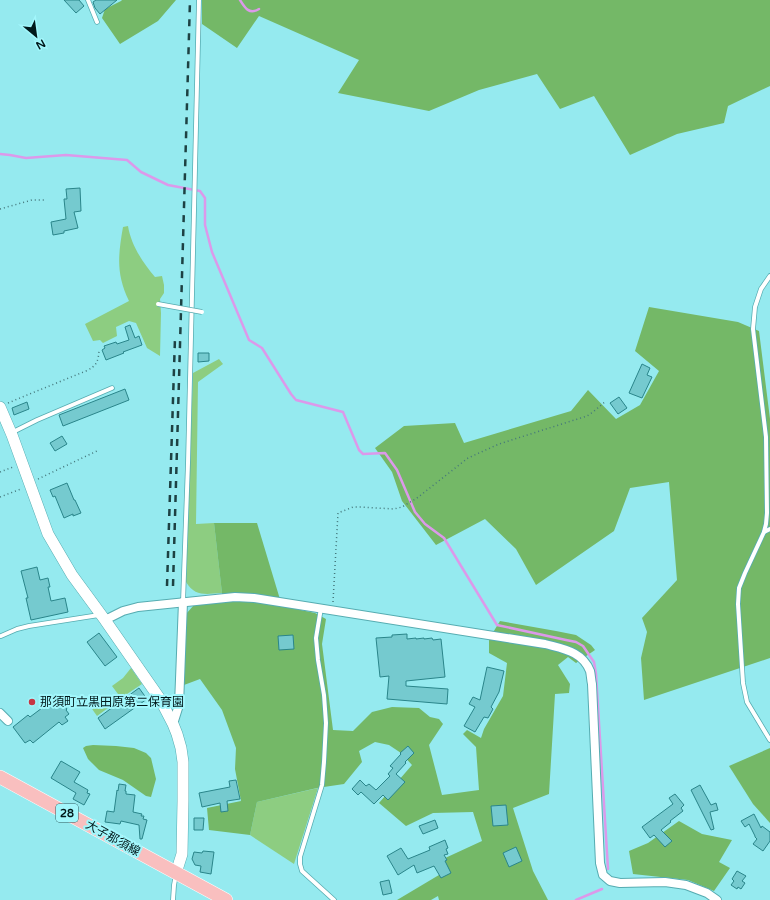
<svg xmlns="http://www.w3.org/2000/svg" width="770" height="900" font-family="'Varela Round','Noto Sans JP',sans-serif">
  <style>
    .green { fill: #8dcd81 }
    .forest { fill: #74b867 }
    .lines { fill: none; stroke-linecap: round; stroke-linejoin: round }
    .stream { stroke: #dc99ea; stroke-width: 2.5 }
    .building { fill: #75cacf; stroke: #2a858a }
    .service-casing { stroke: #56acb1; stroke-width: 5.5 }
    .minor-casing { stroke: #56acb1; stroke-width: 10 }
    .tertiary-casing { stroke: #56acb1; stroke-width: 12 }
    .primary-casing { stroke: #fff; stroke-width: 14 }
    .path { stroke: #44777b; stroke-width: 1.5; stroke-dasharray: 1 3; stroke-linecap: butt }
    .service { stroke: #fff; stroke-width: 4 }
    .minor { stroke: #fff; stroke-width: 8 }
    .tertiary { stroke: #fff; stroke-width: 11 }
    .primary { stroke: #f9bfbf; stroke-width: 13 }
    .rail { stroke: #1d4143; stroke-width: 2.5; stroke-dasharray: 7 7; stroke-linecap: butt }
    .service-bridge-casing { stroke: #56acb1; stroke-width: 5.5; stroke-linecap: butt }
    .service-bridge { stroke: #fff; stroke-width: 4 }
    .poi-dot { fill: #c63643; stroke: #a2f7fc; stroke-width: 1.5 }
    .labels { text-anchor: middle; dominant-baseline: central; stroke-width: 4; stroke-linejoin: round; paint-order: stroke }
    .shield { fill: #a2f7fc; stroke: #315b5e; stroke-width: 1 }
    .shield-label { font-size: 11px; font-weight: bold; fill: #00181a }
    .poi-label { font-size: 12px; fill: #00181a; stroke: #a2f7fc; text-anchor: start }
    .street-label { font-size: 12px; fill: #00181a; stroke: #a2f7fc }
  </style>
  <rect width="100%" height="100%" fill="#95eaef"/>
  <g class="green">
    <path d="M128 226C131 245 143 263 155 277L162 276 164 285V293L160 299 161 313 160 356 147 348 136 323 129 321 116 327 117 336 103 343 100 340 93 341 85 324 129 301C116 274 118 256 123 227Z"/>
    <path d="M219 359 223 364 198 382 196 524 214 523 222 593C206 594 195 597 186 582L193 373Z"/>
    <path d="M131 668 142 684 121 698 112 686 123 678Z"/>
    <path d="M98 694 108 708 97 716 90 706 89 699Z"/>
    <path d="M318 788 294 864 250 835 257 802Z"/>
  </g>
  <g class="forest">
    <path d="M122 0H176L158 21 120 44 102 18 105 9 121 1Z"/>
    <path d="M202 0H770V86L728 106 724 123 677 134 630 155 594 96 560 109 537 74 479 90 429 111 338 93 359 60 259 16 237 48 202 24Z"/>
    <path d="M649 307 738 322 759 331 770 419V658L644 700 641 658 647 632 642 618 677 580 669 482 630 488 614 531 536 585 516 549 485 519 436 545 402 501 392 472 375 448 404 426 455 423 464 443 571 411 588 390 616 419 640 405 659 371 635 351Z"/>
    <path d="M214 523H257L282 606 315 613 326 619 322 644 333 730 353 731 372 712 392 707 419 708 430 717 439 719 443 724 429 745 442 795 479 790 476 747 463 734 467 730 481 738 484 729 503 696 507 663 489 653V639L500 621 556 631 576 635 591 645 595 650 576 663 568 657 558 665 570 684 569 693 555 694 549 794 513 808 533 871 548 900H439L438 896 431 900H397L444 872 443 859 482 841 473 812 433 813 406 826 379 803 412 765 401 753 389 745 375 742 359 751 362 762 344 784 317 788 257 802 250 835 209 830 207 808 241 801 235 769 236 748 222 710 200 679 184 685 186 614 194 605 223 602Z"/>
    <path d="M93 745 116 746 134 748 146 753 151 758 156 779 151 797 146 796 123 780 99 770 88 759 83 748 86 746Z"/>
    <path d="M770 748V823L753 804 729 766Z"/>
    <path d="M679 821 702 834 732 840 719 862 730 868 714 891 688 880 633 874 629 851 648 843Z"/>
  </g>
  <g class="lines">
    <g class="stream">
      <path d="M240 0C245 8 249 15 259 9"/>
      <path d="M0 154 10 155 26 158 66 155 127 160 141 172 168 185 200 191 205 198V225L212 252 249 340 262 348 291 394 296 400 343 412 359 450 363 454 385 453 397 470 415 512 425 524 444 538 497 625 566 640 576 642 583 646 594 662 596 674 608 869"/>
      <path d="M576 900 602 889"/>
    </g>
  </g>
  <g class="building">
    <path d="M64 0H79L84 6 76 13Z"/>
    <path d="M96 0H117L100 14 95 8 93 2Z"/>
    <path d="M80 188 81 211 74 212 78 228 64 231V233L53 235 51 222 66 219 64 199H67L66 189Z"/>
    <path d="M130 325 135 338 139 336 142 345 123 352 124 353 106 360 102 350 105 348 104 346 116 342 117 344 129 340 125 327Z"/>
    <path d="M198 353H209V361L198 362Z"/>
    <path d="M642 364 650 368 647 375 652 377 642 398 629 393Z"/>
    <path d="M125 389 129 400 63 426 59 415Z"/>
    <path d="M619 397 627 408 618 414 610 403Z"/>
    <path d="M27 402 29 409 14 415 12 408Z"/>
    <path d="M62 436 67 444 55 451 50 443Z"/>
    <path d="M67 483 74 500H75L81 513 73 516V514L64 518 55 496 53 497 50 490Z"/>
    <path d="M37 567 40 580 48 578 50 587H48L51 601 65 598 68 612 31 620 26 598H28L21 571Z"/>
    <path d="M99 633 117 657 105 666 87 642Z"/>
    <path d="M407 634V639L416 638V639L424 638V639L432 638 433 640 441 639 445 677 406 681V686L448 689 447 704 387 699 389 676 380 677 376 638 392 637V635Z"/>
    <path d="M293 635 294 649 279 650 278 636Z"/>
    <path d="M487 667 504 671 499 692 491 707 493 709 488 718 484 717 475 732 464 726 475 707 469 704 473 697 480 700Z"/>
    <path d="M139 688 147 699 105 729 98 718Z"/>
    <path d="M55 696 56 698 58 697 67 709 66 710 69 714 65 717 68 721 62 725 59 722 33 743 30 740 25 743 13 727 28 715 30 717 46 705 45 703Z"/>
    <path d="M408 746 414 753 405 762 406 763 396 774 405 782 388 800 383 795 374 804 361 792 358 795 352 789 360 780 366 786 369 784 376 790 390 776 388 774 393 768 390 766 401 754 400 753Z"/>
    <path d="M61 761 80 772 74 782 88 790 87 793 90 794 84 805 73 799 76 793 51 778Z"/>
    <path d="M236 780 240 799 227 801 228 811 221 812 220 803 202 807 199 793 230 787 229 781Z"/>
    <path d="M119 784 126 785 125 791H126V794L135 795 133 812 142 814 141 816H144L143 819 147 820 142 839H140L139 825 121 821 120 824 105 822 107 811 114 812 117 790 118 791Z"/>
    <path d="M700 785 711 805 716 803 718 810 710 812 714 829 711 830 691 790Z"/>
    <path d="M675 794 684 805 681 808 683 811 670 821 671 822 661 830 672 841 665 847 654 835 650 838 642 827 673 804 669 798Z"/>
    <path d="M506 805 508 825 493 826 491 806Z"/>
    <path d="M754 814 761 828 762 826 770 832V841L763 851 753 844 757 839 755 837V836L749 824 745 827 741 821Z"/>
    <path d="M194 818H204L203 830H194Z"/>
    <path d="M435 820 438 828 423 834 419 826Z"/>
    <path d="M445 840 448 848 446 849 448 854 444 855 447 860 445 861 451 873 441 878 434 866 417 873 414 865 398 875 387 856 401 848 408 859 430 850 429 847Z"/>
    <path d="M516 847 522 861 509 867 503 853Z"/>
    <path d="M203 851 214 852 211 874 200 872 201 866 195 865 192 859 194 852 202 853Z"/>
    <path d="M737 871 746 876 742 881 745 883 741 889 738 887 737 889 731 885 734 881 732 879Z"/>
    <path d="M389 880 392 893 383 895 380 882Z"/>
  </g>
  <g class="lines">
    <defs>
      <g id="service">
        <path d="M88 0 97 22"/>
        <path d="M770 276 761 289 755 307 753 329 766 437 767 513 766 524 764 532 745 573 739 588 738 604 743 683 747 702 770 740"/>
        <path d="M11 433 37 420 112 388"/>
        <path d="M764 532 770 529"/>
        <path d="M183 602 188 463 199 0"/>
        <path d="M321 608 316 638 318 660 324 695 326 723 324 762 322 785 300 857V864L302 871 334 900"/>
        <path d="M1 636 17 629 29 626 99 615"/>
        <path d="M173 900 174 885 176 875"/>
      </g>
      <g id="minor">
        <path d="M105 620 123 611 138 607 235 597 254 598 545 644C563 649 582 651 590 671 591 675 591 680 592 684L600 863 603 875 610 881 620 883 665 882 686 885 707 893 717 900"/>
        <path d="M0 713 8 721"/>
        <path d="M173 724 179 705 183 602"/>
      </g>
      <path id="tertiary" d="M0 407 12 435 48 534 72 575 105 620 160 699 173 724 177 734 181 748 183 762V801L182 854 176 873"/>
      <path id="primary" d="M0 777 226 900"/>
    </defs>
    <use href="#service" class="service-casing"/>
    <use href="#minor" class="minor-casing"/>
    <use href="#tertiary" class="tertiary-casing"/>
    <use href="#primary" class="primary-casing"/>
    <g class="path">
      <path d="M0 209 32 200H45"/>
      <path d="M8 403 32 393 86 371C96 366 98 363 99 351"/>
      <path d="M0 472 13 467"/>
      <path d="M38 479 99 450"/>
      <path d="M0 497 21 489"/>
      <path d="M333 602 338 513 353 507H361L394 509 402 507 417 498 468 458 499 444 587 416 593 412 606 401"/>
    </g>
    <use href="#service" class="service"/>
    <use href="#minor" class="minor"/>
    <use href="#tertiary" class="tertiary"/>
    <use href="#primary" class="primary"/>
    <g class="rail">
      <path d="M167 586 175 338"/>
      <path d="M173 586 190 0"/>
    </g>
    <defs>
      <path id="service-bridge" d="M158 304 202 312"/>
    </defs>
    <use href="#service-bridge" class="service-bridge-casing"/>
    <use href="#service-bridge" class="service-bridge"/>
  </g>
  <circle class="poi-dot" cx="32" cy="702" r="4"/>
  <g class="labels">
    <rect class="shield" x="56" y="804" width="22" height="18" rx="3"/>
    <g class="shield-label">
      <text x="67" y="813">28</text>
    </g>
    <g class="poi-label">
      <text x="40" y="702">那須町立黒田原第二保育園</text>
    </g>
    <g class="street-label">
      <text transform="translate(113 838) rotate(29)">大子那須線</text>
    </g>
  </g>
  <g transform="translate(36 36) rotate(151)" stroke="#a2f7fc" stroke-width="3" paint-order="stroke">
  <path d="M0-3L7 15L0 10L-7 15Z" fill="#00181a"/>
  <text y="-6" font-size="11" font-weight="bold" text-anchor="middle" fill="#00181a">N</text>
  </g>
</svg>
